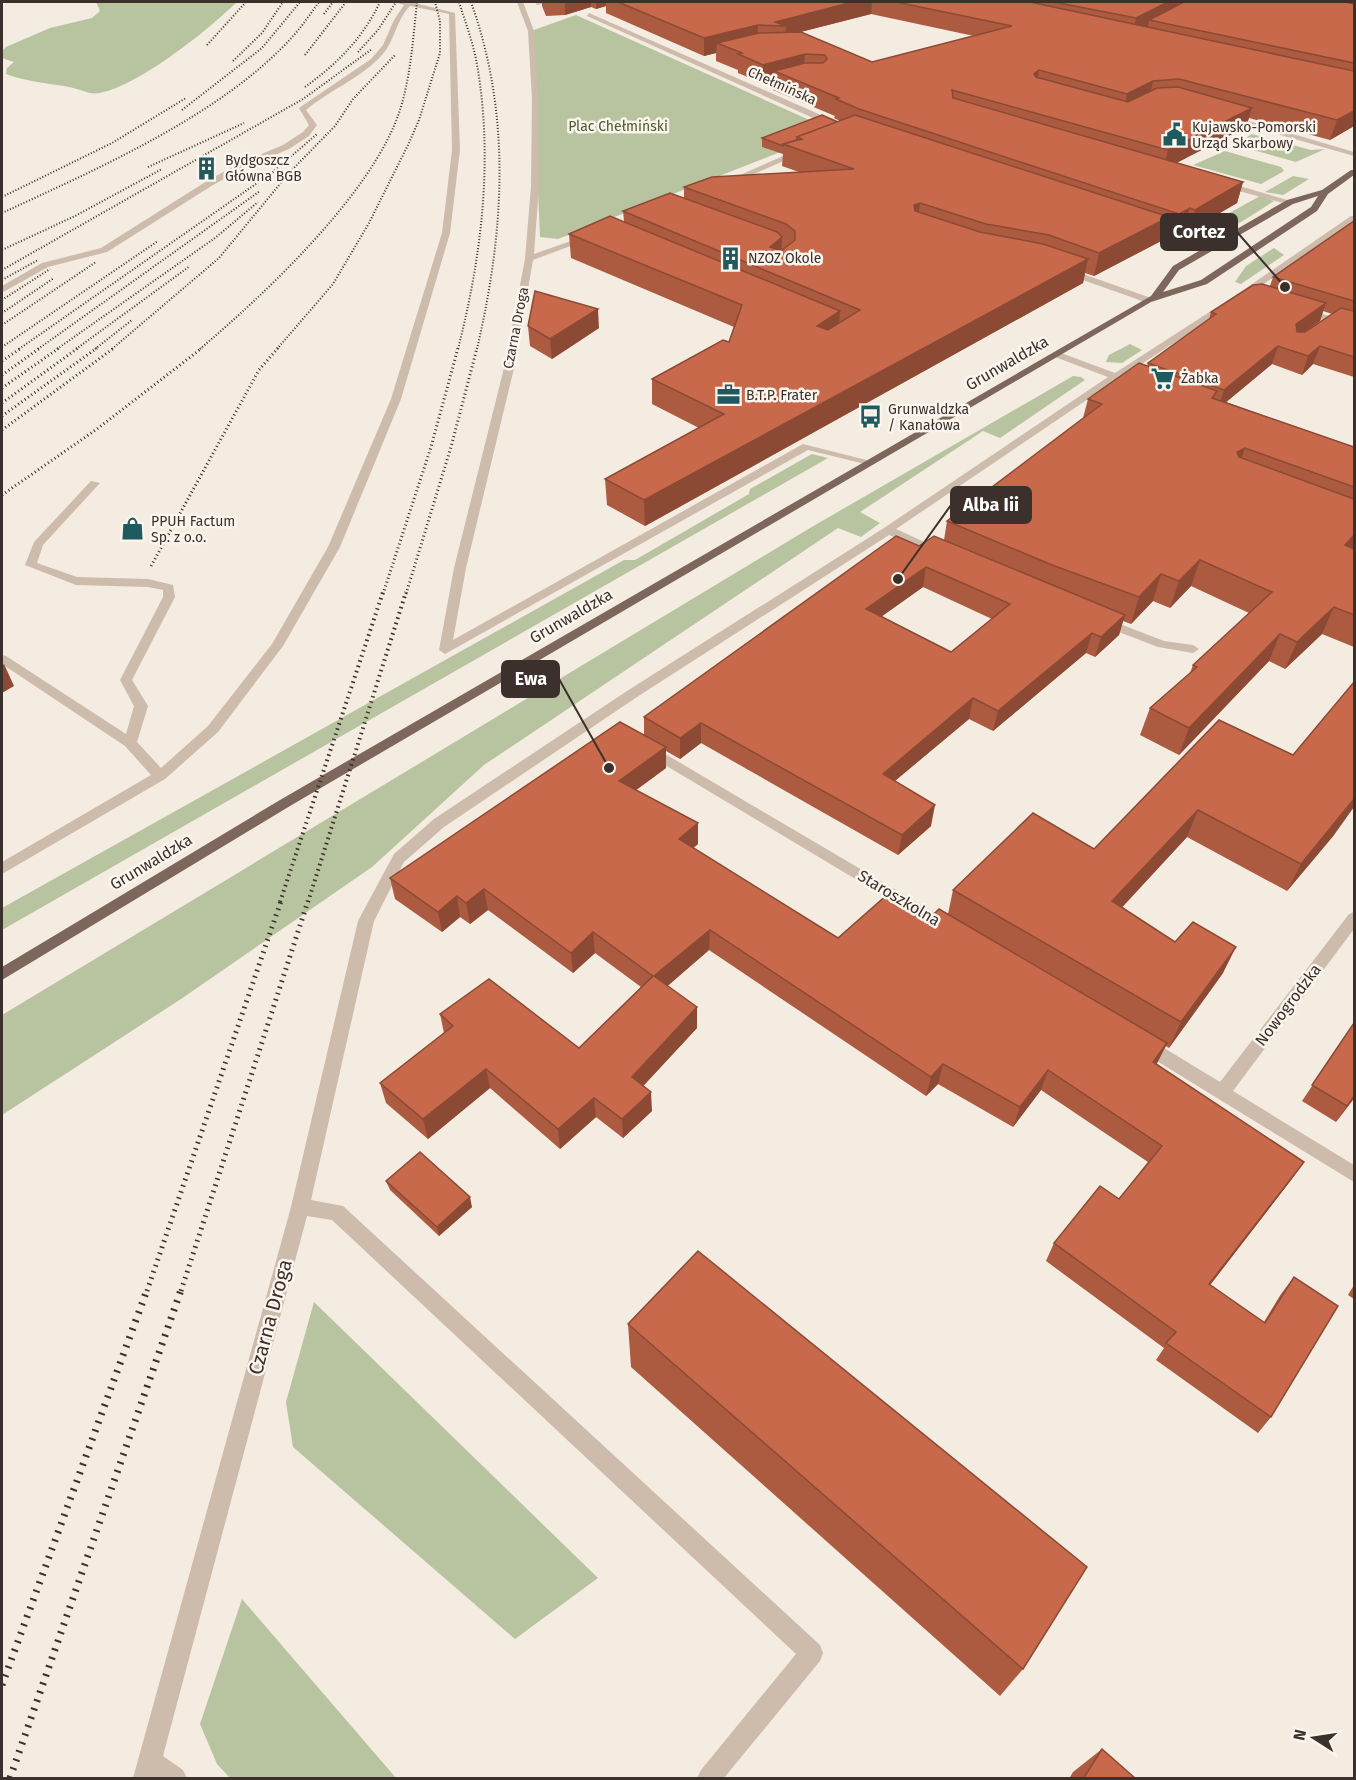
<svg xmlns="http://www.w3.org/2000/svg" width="1356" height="1780" font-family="'Fira Sans',sans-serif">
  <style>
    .green { fill: #b8c4a0 }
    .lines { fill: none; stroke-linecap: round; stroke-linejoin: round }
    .minor { fill: #cdbbac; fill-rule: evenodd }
    .major { fill: #7d675c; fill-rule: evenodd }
    .rail-far4 { stroke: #3b302b; stroke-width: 2; stroke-dasharray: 1 2; stroke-linecap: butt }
    .rail-far3 { stroke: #3b302b; stroke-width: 3; stroke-dasharray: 1 3; stroke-linecap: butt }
    .rail-far2 { stroke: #3b302b; stroke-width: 4; stroke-dasharray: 1.5 4; stroke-linecap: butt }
    .rail-far1 { stroke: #3b302b; stroke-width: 5; stroke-dasharray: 1.5 5; stroke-linecap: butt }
    .rail { stroke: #3b302b; stroke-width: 7; stroke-dasharray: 2 7; stroke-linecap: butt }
    .wall { fill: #ac5a40; fill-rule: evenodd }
    .shaded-wall { fill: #8c4a34 }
    .building { fill: #c8694b; stroke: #8c4a34; stroke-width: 1.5; fill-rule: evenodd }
    .labels { text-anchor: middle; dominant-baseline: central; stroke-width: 5; stroke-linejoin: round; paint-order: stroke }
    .far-street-label { font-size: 14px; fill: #3b302b; stroke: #fbf5ee }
    .far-park-label { font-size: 14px; fill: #4a5a2e; stroke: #fbf5ee }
    .far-poi-label { font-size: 14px; fill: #3b302b; stroke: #fbf5ee; text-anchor: start }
    .street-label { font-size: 16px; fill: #3b302b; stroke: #fbf5ee }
    .near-street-label { font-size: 20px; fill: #3b302b; stroke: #fbf5ee }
    .leader { fill: none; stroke: #3b302b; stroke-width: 2 }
    .callout-dot { fill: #3b302b; stroke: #fbf5ee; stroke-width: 2 }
    .callout { fill: #3b302b; stroke: #3b302b; stroke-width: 2 }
    .callout-label { font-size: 18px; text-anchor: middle; font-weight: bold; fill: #fff }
  </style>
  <rect width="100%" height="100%" fill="#f4ebe1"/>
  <g class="green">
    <path d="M96 2H237C208 30 140 85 100 93 89 95 80 89 69 87 48 83 27 82 6 74L7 68 14 62 2 58V51L6 47 50 28 92 18 100 11Z"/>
    <path d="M576 15 834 131 558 239 540 237 531 31Z"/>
    <path d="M1252 134 1311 150 1325 149 1296 162 1235 145Z"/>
    <path d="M1225 151 1281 167 1284 171 1261 184 1193 165Z"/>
    <path d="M1293 176 1309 179 1283 195 1265 192Z"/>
    <path d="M1260 196 1274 201C1254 213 1212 246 1188 236Z"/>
    <path d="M1274 248 1284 255 1241 284 1235 282 1246 266Z"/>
    <path d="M1130 344 1142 350 1122 363 1106 362 1109 355Z"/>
    <path d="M1073 376 1081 377 1085 380 1000 438 983 431 860 512 880 523 861 537 838 528 484 765 372 867 181 999 2 1115V1015L810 528Z"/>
    <path d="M812 454 828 458 2 930V908L624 560H635L749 494 750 489Z"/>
    <path d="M314 1302 598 1578 515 1639 293 1447 286 1402Z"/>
    <path d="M242 1599 396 1778H230L217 1764 200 1724Z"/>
  </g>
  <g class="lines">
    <g class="minor">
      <path d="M395 2H411L455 13 460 150 450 233 401 399 340 547 283 646 218 732 165 779 2 874V862L151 775 125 746 2 664V655L6 656 126 734 134 706 120 680 163 597V590L148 587 76 585 25 565 34 542 91 481 100 483 43 545 37 563 77 577 148 579 173 585 175 597 132 680 148 706 137 742 161 768 208 726 272 644 328 547 391 399 442 233 452 150 449 14 410 6C396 20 395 41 382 55 361 78 330 90 306 110L317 125 309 136 289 149 242 169 213 185 107 252 48 267 5 291 2 292V286L42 263 101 248 207 181 236 165 283 145 303 132 309 125 299 108 371 59 383 45 394 20 404 5Z"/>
      <path d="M517 2H523L534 31 538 99 539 186 534 254 585 236 592 238 533 260 515 364 466 568 453 640 803 444 874 462 869 465 808 450 445 654 439 650 454 568 505 364 525 259 531 186 532 99 528 31Z"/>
      <path d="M535 2H541L542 4 537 5Z"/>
      <path d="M589 13 839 123 840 125 833 127 587 16Z"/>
      <path d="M1228 115 1354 152V156L1225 119Z"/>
      <path d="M797 150 804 152 731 184 724 182Z"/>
      <path d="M1220 182H1226L1294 202 1287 204 1220 186Z"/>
      <path d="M1351 216H1354V221L1248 295 1123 376 1122 380H1117L1088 399 896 529 942 550V554H934L889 535 637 697 444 827 404 862 374 921 311 1200 343 1206 820 1645 823 1653 820 1661 724 1778H697L701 1770 796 1654 332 1220 307 1216 163 1756 183 1770 187 1778H133L291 1207 358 921 394 854 434 819 627 691 884 528 1108 377 1055 357V353H1061L1115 373 1242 291Z"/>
      <path d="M1145 227 1211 248 1212 250 1205 252 1142 231 1141 229Z"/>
      <path d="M1066 268 1151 298 1153 300 1145 302 1063 273 1062 271Z"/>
      <path d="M1302 308 1354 323V329L1299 313V309Z"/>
      <path d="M1102 617 1164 641 1193 645 1199 649 1193 653 1158 647 1098 624V618Z"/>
      <path d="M650 745 952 923 955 927 952 931H942L645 753 643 750 645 747Z"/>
      <path d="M1354 912V929L1233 1091 1354 1165V1182L1139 1050 1137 1045 1139 1040 1145 1038 1151 1040 1220 1082 1349 914Z"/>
    </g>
    <path class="major" d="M1351 170H1354V175L1328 194 1317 211 1207 284 1151 302 290 806 2 980V967L280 800 1151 296 1173 266 1287 200 1322 190ZM1318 196 1311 207 1201 280 1163 292 1179 270 1293 204Z"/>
    <g class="rail-far4">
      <path d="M471 2C512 117 504 232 477 349"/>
      <path d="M324 14 333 2"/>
      <path d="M207 45 246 2"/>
      <path d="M358 52 378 30 396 2"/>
      <path d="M305 55 346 2"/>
      <path d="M233 61 262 33 283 2"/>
      <path d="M305 87C337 64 363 38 380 2"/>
      <path d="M182 110 262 48 300 2"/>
      <path d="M148 167 244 123"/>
      <path d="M2 197 112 143 186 98"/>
      <path d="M2 213C97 169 224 114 294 35 303 25 311 13 319 2"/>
      <path d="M2 250 75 216 162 169"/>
      <path d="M2 270 303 99 372 49"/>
      <path d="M2 280 38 260"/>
      <path d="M2 300 50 269"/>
      <path d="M2 313 54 278"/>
      <path d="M2 325 96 262"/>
      <path d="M2 347 158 241"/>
      <path d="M19 349 273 172 317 134"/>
      <path d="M38 349 260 191"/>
      <path d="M57 349 215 238 258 202"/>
      <path d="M76 349 190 266"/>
      <path d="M95 349 132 320"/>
      <path d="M112 349 219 258 289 173 335 126 353 99 396 54"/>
      <path d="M200 349C266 293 373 193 400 110 411 75 413 38 417 2"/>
      <path d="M277 349 333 284 369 223 408 145 419 120 440 53V21L435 2"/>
      <path d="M458 349C482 255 494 156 476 59 472 40 465 21 459 2"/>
    </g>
    <g class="rail-far3">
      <path d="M2 361 21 348"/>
      <path d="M2 375 40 348"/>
      <path d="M2 388 59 348"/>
      <path d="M2 403 78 348"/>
      <path d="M2 416 97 348"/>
      <path d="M2 430 114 348"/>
      <path d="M2 495 97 429 202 348"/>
      <path d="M151 566 259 370 278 348"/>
      <path d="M383 594 431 447 458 348"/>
      <path d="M406 594 451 447 477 348"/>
    </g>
    <g class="rail-far2">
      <path d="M280 902 383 592"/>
      <path d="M308 902 406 592"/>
    </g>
    <g class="rail-far1">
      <path d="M147 1291 281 901"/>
      <path d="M181 1291 308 901"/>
    </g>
    <g class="rail">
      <path d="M2 1685 147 1290"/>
      <path d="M10 1778 181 1290"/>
    </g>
  </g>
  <g class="wall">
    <path d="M542 2H1354V126L1330 140 1249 118 1246 127 1176 163 1243 182 1237 203 1189 231 1184 229 1173 235 1165 232 1163 240 1094 276 1085 273 1083 283 645 526 607 505 605 479 699 428 652 404V379L729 342 734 327 571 258 569 234 624 221 623 211 684 198V187L799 172 782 166 783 154 762 147V138L840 121 834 118 835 116 773 90V80L762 83 738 73V70L716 61V53L704 56 606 13V6L596 9 591 7 565 15 546 16 542 6ZM871 14 974 36 872 62 800 32Z"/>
    <path d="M1354 221V377L1313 364 1302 375 1272 364 1226 402 1354 447V647L1322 634 1285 669 1269 661 1179 755 1140 735 1150 708 1190 673 1193 665 1249 613 1191 586 1170 608 1153 601 1131 624 1123 621 1119 635 1095 657 1086 653 993 731 969 719 895 781 931 826 898 855 701 743 680 759 666 751V768L636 790 698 844 693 848 838 938 928 920 948 914 953 890 1094 849 1219 720 1334 835 1287 891 1187 837 1122 907 1223 973 1169 1048 1166 1046 1156 1065 1304 1162 1291 1180 1210 1285 1264 1322 1281 1294 1294 1277 1271 1417 1258 1433 1156 1360 1164 1348 1046 1261 1054 1243 1119 1199 1148 1162 1041 1090 1013 1127 938 1084 926 1096 709 950 667 986 697 1007V1028L643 1086 652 1111 623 1138 596 1117 560 1149 490 1088 428 1139 386 1103 380 1083 444 1033 440 1014 579 1048 641 987 595 953 573 973 488 910 470 924 460 917 442 932 395 899 390 878 644 735V717L919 546 944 540 947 521 1083 418 1088 399 1147 366 1148 363 1209 319 1211 312 1270 286 1273 277ZM1323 311 1332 314 1304 332 1320 321ZM923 587 992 619 951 652 882 616Z"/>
    <path d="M528 326 599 328 552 359 530 346Z"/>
    <path d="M1354 1023V1100H1353L1336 1122 1302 1101Z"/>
    <path d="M386 1181 472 1207 439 1236 390 1190Z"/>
    <path d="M1354 1285V1299L1348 1295Z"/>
    <path d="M628 1324 1023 1669 1000 1696 631 1367Z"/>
    <path d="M1102 1749 1136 1779H1069L1073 1772Z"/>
  </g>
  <g class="shaded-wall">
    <path d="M565 2H591V7L565 15Z"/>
    <path d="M596 2H606V6L596 9Z"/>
    <path d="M853 2H872L871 14 785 36 786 26 775 22Z"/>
    <path d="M1168 2H1196L1149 20 1148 27 1132 36 1136 18Z"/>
    <path d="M758 25 757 43H717L716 53 704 56V38Z"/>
    <path d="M805 54 803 73 774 71 773 80 762 83 763 65Z"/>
    <path d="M1039 70 1036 89 1034 74Z"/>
    <path d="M1153 81 1149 100 1123 113 1127 94Z"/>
    <path d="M1252 108 1246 127 1163 170 1168 150Z"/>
    <path d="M1354 111V126L1330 140 1337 120Z"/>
    <path d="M1243 182 1237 203 1189 231 1195 210Z"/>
    <path d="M920 203 917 226 914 205Z"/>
    <path d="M1190 208 1184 229 1173 235 1179 214Z"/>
    <path d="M1169 217 1163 240 1094 276 1099 253Z"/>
    <path d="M782 237 781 261 770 247Z"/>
    <path d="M1088 259 1083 283 645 526 644 500Z"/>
    <path d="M1326 303 1320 321 1290 342 1296 324Z"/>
    <path d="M598 309 599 328 552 359 550 339Z"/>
    <path d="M840 311 838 335 817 326Z"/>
    <path d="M1278 346 1272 364 1218 409 1224 390Z"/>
    <path d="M1320 346 1313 364 1302 375 1308 356Z"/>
    <path d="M1245 448 1236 474 1237 452Z"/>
    <path d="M1354 535V549L1345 545Z"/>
    <path d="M1200 560 1191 586 1170 608 1179 581Z"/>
    <path d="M926 567 923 587 864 629 866 609Z"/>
    <path d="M1161 574 1153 601 1131 624 1139 597Z"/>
    <path d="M1334 607 1322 634 1285 669 1297 642Z"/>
    <path d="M1125 615 1119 635 1095 657 1101 637Z"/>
    <path d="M1092 633 1086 653 993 731 998 711Z"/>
    <path d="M1280 634 1269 661 1179 755 1189 728Z"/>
    <path d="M4 664 14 686 2 693V666Z"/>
    <path d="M973 698 969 719 879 794 883 774Z"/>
    <path d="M701 723V743L680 759V738Z"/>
    <path d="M666 747V768L620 802 619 781Z"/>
    <path d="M1354 799V807L1334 835 1287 891 1301 864Z"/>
    <path d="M935 805 931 826 898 855 902 835Z"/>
    <path d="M1198 810 1187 837 1103 928 1112 901Z"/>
    <path d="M698 823V844L679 860V839Z"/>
    <path d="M484 889 488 910 470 924 466 903Z"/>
    <path d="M457 896 460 917 442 932 438 912Z"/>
    <path d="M710 930 709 950 655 997 654 976Z"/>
    <path d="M593 932 595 953 573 973 571 953Z"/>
    <path d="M1236 947 1223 973 1169 1048 1181 1022Z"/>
    <path d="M697 1007V1028L633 1097 632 1077Z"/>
    <path d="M1167 1043 1157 1063 1144 1082 1153 1062Z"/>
    <path d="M943 1064 938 1084 926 1096 931 1077Z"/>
    <path d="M486 1069 490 1088 428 1139 423 1119Z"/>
    <path d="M1048 1070 1041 1090 1013 1127 1020 1107Z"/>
    <path d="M651 1092 652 1111 623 1138 622 1119Z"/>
    <path d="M1354 1096V1098L1336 1122 1347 1106Z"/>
    <path d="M594 1098 596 1117 560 1149 558 1129Z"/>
    <path d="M1304 1162 1291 1180 1197 1302 1209 1284Z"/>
    <path d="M470 1197 472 1207 439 1236 437 1227Z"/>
  </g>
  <g class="building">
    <path d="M618 2H853L775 22 786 26 758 25 704 38Z"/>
    <path d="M896 2H1030L1354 71V111L1337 120 1179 79 1153 81 1127 94 1039 70 1034 74 1036 77 1128 102 1157 88 1178 87 1252 108 1168 150 952 90 953 98 1243 182 1195 210 1190 208 1179 214 859 109 836 99 839 98 774 71 805 63H823L827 59 825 55 805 54 763 65 738 54 742 53 717 43 759 33 801 32 872 62 1012 26Z"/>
    <path d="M1054 2H1168L1136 18Z"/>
    <path d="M1184 2H1345L1354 4V63L1149 20Z"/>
    <path d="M822 115 838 122 797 137V140L783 144V146L762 138Z"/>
    <path d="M855 115 1169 217 1099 253 1049 235 986 224 920 203 914 205 915 211 980 232 1043 244 1088 259 644 500 605 479 724 414 652 379 723 340 729 342 742 305 569 234 610 216 840 311 817 326 828 330 860 310 623 211 670 193 777 232 782 237 770 247 781 251 795 240V231L786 224 684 187 712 177 854 169 783 144 802 139 797 137Z"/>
    <path d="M1354 221V301L1273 277Z"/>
    <path d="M1262 284 1326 303 1296 324 1297 332H1305L1341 308 1354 311V357L1320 346 1308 356 1278 346 1224 390 1148 363 1216 314 1211 312 1253 285Z"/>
    <path d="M535 291 598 309 550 339 528 326Z"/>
    <path d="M1139 363 1217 391 1212 398 1354 447V487L1245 448 1237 452 1239 457 1354 499V535L1345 545 1354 549V615L1334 607 1297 642 1280 634 1189 728 1150 708 1197 667 1193 665 1272 592 1200 560 1179 581 1161 574 1139 597 1052 565 947 521 1102 404 1088 399Z"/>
    <path d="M896 536 919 546 934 536 1125 615 1101 637 1092 633 998 711 973 698 883 774 935 805 902 835 701 723 680 738 644 717ZM926 567 1010 604 951 652 866 609Z"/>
    <path d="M1354 682V799L1301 864 1198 810 1112 901 1175 942 1193 922 1236 947 1181 1022 953 890 1033 813 1094 849 1219 720 1293 755Z"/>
    <path d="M620 722 666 747 619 781 698 823 679 839 838 938 888 894 928 920 939 909 1167 1043 1153 1062 1304 1162 1209 1284 1265 1323 1294 1277 1338 1306 1271 1417 1166 1343 1176 1332 1054 1243 1100 1186 1119 1199 1162 1146 1048 1070 1020 1107 943 1064 931 1077 710 930 654 976 697 1007 632 1077 651 1092 622 1119 594 1098 558 1129 486 1069 423 1119 380 1083 453 1026 440 1014 489 979 579 1048 653 976 593 932 571 953 484 889 466 903 457 896 438 912 390 878Z"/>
    <path d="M1354 1023V1096L1347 1106 1312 1085Z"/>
    <path d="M420 1152 470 1197 437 1227 386 1181Z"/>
    <path d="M698 1251 1087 1567 1023 1669 628 1324Z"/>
    <path d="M1102 1749 1136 1779H1083Z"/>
  </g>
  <defs>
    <symbol id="civic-bare" viewBox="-9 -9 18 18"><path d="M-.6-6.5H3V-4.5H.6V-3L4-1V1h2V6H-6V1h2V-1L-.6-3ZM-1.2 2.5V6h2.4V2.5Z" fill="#1f5a5e" stroke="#fbf5ee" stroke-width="2.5" paint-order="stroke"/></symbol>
    <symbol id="building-bare" viewBox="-9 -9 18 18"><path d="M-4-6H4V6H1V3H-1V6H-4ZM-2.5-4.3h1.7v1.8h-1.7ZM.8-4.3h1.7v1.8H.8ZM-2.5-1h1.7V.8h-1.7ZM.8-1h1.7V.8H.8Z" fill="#1f5a5e" stroke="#fbf5ee" stroke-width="2.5" paint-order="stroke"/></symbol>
    <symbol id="supermarket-bare" viewBox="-9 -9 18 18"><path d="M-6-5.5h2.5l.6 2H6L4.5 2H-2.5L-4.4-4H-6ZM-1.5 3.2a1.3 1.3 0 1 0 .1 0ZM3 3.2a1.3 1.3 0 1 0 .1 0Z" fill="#1f5a5e" stroke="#fbf5ee" stroke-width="2.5" paint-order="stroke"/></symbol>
    <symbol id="office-bare" viewBox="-9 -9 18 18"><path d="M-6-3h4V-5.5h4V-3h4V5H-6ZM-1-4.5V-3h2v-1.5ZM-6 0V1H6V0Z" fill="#1f5a5e" stroke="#fbf5ee" stroke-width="2.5" paint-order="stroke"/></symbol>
    <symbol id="bus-bare" viewBox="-9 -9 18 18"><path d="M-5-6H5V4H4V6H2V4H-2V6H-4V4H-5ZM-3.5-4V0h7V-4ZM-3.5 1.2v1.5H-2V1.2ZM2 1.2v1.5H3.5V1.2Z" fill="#1f5a5e" stroke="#fbf5ee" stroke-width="2.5" paint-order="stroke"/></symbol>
    <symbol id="shop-bare" viewBox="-9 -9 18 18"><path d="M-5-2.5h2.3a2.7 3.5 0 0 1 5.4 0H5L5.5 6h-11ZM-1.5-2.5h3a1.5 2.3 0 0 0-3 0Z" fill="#1f5a5e" stroke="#fbf5ee" stroke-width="2.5" paint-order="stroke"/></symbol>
  </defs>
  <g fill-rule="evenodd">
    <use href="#civic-bare" x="1158" y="118" width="33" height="33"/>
    <use href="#building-bare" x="190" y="152" width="33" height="33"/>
    <use href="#building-bare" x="714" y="242" width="33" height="33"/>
    <use href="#supermarket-bare" x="1146" y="362" width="33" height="33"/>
    <use href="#office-bare" x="712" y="378" width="33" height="33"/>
    <use href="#bus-bare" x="854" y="400" width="33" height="33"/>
    <use href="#shop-bare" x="116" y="512" width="33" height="33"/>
  </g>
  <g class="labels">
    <g class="far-street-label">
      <text transform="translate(782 86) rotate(24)">Chełmińska</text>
      <text transform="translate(516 328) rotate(-79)">Czarna Droga</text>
    </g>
    <g class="far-park-label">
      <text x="618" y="126">Plac Chełmiński</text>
    </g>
    <g class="far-poi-label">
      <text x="1192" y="127">Kujawsko-Pomorski<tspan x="1192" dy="16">Urząd Skarbowy</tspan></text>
      <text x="225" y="160">Bydgoszcz<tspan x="225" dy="16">Główna BGB</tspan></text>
      <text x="748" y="258">NZOZ Okole</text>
      <text x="1181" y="378">Żabka</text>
      <text x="746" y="395">B.T.P. Frater</text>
      <text x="888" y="409">Grunwaldzka<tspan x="888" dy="16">/ Kanałowa</tspan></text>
      <text x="151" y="521">PPUH Factum<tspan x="151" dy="16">Sp. z o.o.</tspan></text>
    </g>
    <g class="street-label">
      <text transform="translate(1007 363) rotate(-30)">Grunwaldzka</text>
      <text transform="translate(571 616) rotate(-30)">Grunwaldzka</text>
      <text transform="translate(151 862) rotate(-31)">Grunwaldzka</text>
      <text transform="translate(899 898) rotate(31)">Staroszkolna</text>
      <text transform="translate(1288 1005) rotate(-53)">Nowogrodzka</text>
    </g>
    <g class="near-street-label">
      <text transform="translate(270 1317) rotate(-75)">Czarna Droga</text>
    </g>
  </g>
  <path class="leader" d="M1285 287L1237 232M898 579L951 505M609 768L559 679"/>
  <g class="callout-dot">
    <circle cx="1285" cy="287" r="6"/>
    <circle cx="898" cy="579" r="6"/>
    <circle cx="609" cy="768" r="6"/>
  </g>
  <g class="callout">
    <rect x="1161" y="214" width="76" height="36" rx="6"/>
    <rect x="951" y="487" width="80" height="36" rx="6"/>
    <rect x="502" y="661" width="57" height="36" rx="6"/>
  </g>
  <g class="callout-label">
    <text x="1199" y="238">Cortez</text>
    <text x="991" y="511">Alba Iii</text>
    <text x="531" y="685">Ewa</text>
  </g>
  <rect width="1356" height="1780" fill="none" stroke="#3b302b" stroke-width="6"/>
  <g transform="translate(1314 1738) rotate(282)" stroke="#fbf5ee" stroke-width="4.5" paint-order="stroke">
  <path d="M0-4.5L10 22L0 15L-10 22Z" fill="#3b302b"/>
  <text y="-9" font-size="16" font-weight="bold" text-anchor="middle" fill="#3b302b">N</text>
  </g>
</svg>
